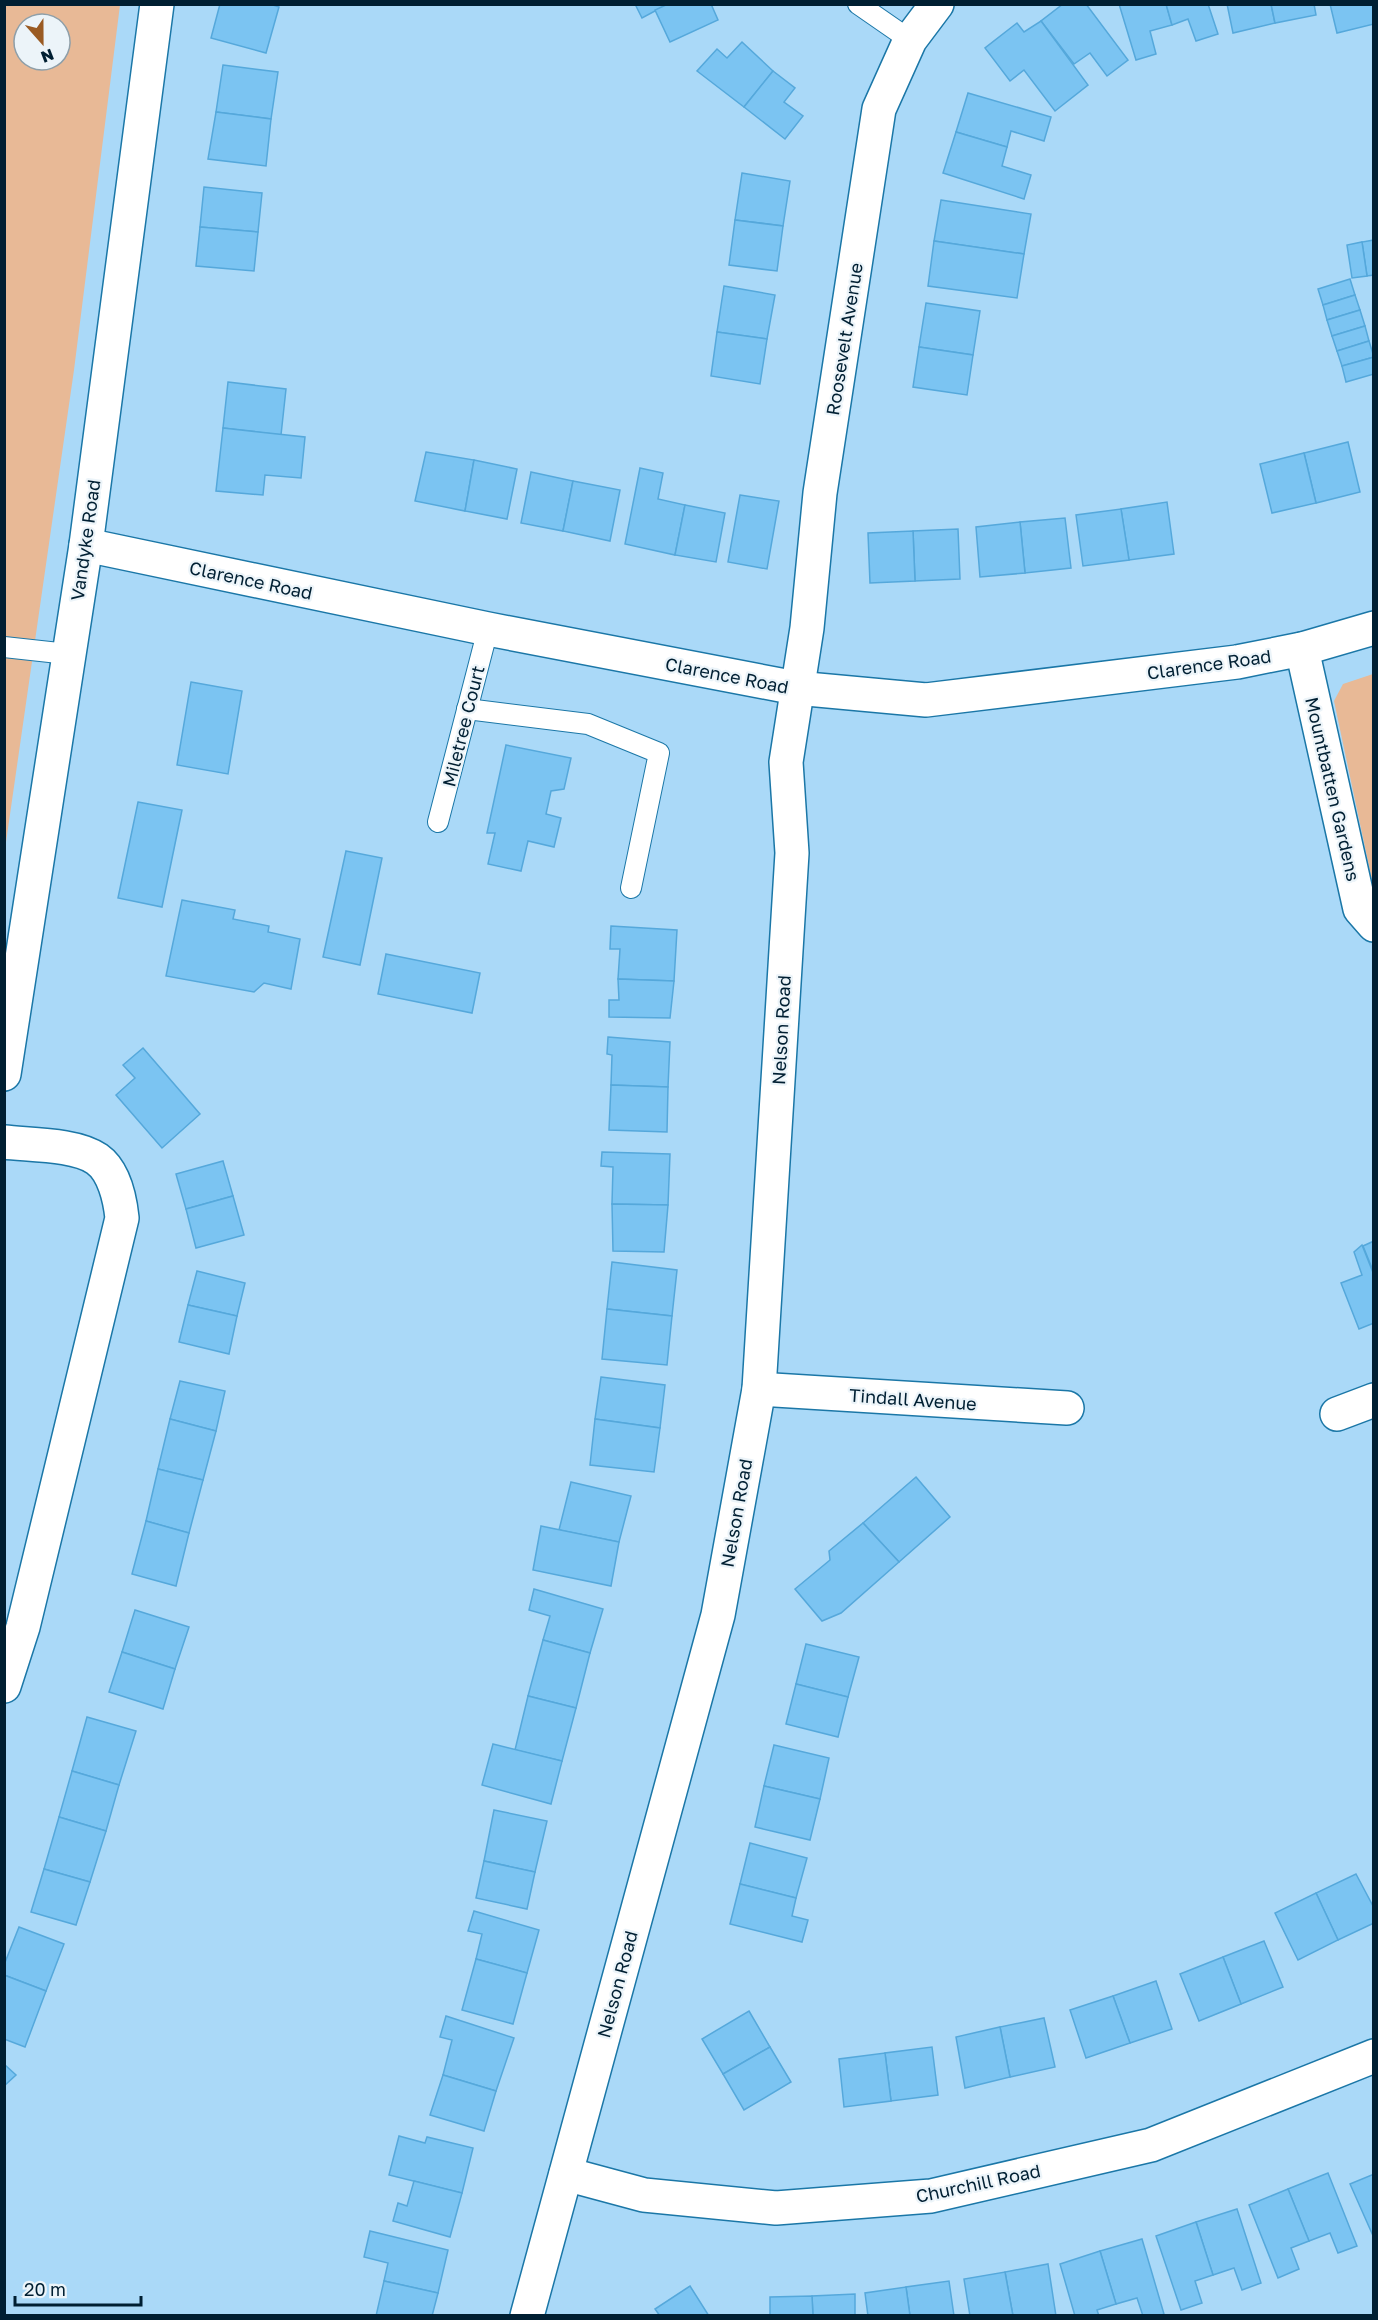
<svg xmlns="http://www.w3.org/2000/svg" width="1378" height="2320" font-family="'Golos Text',sans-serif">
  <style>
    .green { fill: #e8b996; fill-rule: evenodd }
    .building { fill: #7bc4f2; stroke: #55a8db; stroke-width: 1.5 }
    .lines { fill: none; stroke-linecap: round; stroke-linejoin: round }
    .service-casing { stroke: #1b77a7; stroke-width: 22 }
    .minor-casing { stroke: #1b77a7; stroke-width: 36 }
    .tertiary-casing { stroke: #1b77a7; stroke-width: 36 }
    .service { stroke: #fff; stroke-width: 20 }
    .minor { stroke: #fff; stroke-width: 33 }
    .tertiary { stroke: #fff; stroke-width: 33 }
    .labels { text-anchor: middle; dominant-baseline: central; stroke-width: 4.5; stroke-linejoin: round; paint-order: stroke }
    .street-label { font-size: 18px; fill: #001f32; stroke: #ecf4f9 }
  </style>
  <rect width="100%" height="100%" fill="#aad9f8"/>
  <g class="green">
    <path d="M5 5H120L74 370 5 849ZM24 24H60V60H24Z"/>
    <path d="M1373 674H1374L1373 885 1334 701 1343 684Z"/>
  </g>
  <g class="building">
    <path d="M220 4H270L279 7 266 53 211 38Z"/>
    <path d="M635 4H668L642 18Z"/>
    <path d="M668 4H711L718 20 670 42 655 10Z"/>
    <path d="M1063 4H1086L1128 60 1107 76 1090 53 1074 64 1041 21Z"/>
    <path d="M1119 4H1166L1172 25 1150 31 1156 54 1136 60Z"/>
    <path d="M1166 4H1208L1218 34 1196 41 1188 19 1172 25Z"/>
    <path d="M1227 4H1271L1275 23 1233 33Z"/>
    <path d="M1271 4H1314L1316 15 1275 23Z"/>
    <path d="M1330 4H1374V24L1337 33Z"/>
    <path d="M1041 21 1088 85 1055 111 1024 70 1010 81 985 48 1017 23 1024 32Z"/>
    <path d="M742 42 773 71 744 107 697 71 717 49 727 58Z"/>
    <path d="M223 65 278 72 271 119 216 112Z"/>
    <path d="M773 71 795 88 784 102 803 116 785 139 744 107Z"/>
    <path d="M968 93 1051 117 1044 141 1011 131 1007 147 956 132Z"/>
    <path d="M216 112 271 119 266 166 208 159Z"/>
    <path d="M956 132 1007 147 1002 166 1031 175 1024 199 943 173Z"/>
    <path d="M742 173 790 181 783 226 735 220Z"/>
    <path d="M204 187 262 193 258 232 200 227Z"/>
    <path d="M941 200 1031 214 1024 254 934 241Z"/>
    <path d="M735 220 783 226 777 271 729 265Z"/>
    <path d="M200 227 258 232 254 271 196 266Z"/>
    <path d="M1374 240V275L1367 276 1362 242Z"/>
    <path d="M934 241 1024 254 1017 298 928 286Z"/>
    <path d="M1362 242 1367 276 1352 278 1347 245Z"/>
    <path d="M1350 279 1355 295 1323 305 1318 289Z"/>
    <path d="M724 286 775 295 767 339 717 332Z"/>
    <path d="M1355 295 1360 310 1327 320 1323 305Z"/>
    <path d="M926 303 980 311 973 355 919 347Z"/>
    <path d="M1360 310 1365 326 1332 336 1327 320Z"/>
    <path d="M1365 326 1369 341 1337 351 1332 336Z"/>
    <path d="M717 332 767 339 760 384 711 376Z"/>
    <path d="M1369 341 1374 357 1342 366 1337 351Z"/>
    <path d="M919 347 973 355 967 395 913 387Z"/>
    <path d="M1374 357V374L1346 382 1342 366Z"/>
    <path d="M228 382 286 389 281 435 223 428Z"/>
    <path d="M223 428 305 437 301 478 265 475 263 495 216 491Z"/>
    <path d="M1348 442 1360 492 1316 503 1304 453Z"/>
    <path d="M426 452 474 460 465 511 415 501Z"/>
    <path d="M1304 453 1316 503 1272 513 1260 464Z"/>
    <path d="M474 460 517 469 507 519 465 511Z"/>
    <path d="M640 468 663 473 658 499 685 505 675 555 625 544Z"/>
    <path d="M531 472 573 481 563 531 521 523Z"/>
    <path d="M573 481 620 490 610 541 563 531Z"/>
    <path d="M740 495 779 501 767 569 728 562Z"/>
    <path d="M1167 502 1174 554 1129 560 1121 509Z"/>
    <path d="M685 505 725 513 716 562 675 555Z"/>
    <path d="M1121 509 1129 560 1083 566 1076 515Z"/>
    <path d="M1065 518 1071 568 1025 573 1020 522Z"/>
    <path d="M1020 522 1025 573 980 577 976 527Z"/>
    <path d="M958 529 960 579 915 581 913 531Z"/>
    <path d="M913 531 915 581 870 583 868 533Z"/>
    <path d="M191 682 242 691 228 774 177 765Z"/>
    <path d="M506 745 571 758 564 789 551 791 546 814 561 818 554 847 528 841 521 871 488 864 495 833H487Z"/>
    <path d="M138 802 182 810 162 907 118 898Z"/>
    <path d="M346 851 382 858 360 965 323 957Z"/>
    <path d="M182 900 235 910 233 919 269 926 268 932 300 939 291 989 264 983 254 992 166 976Z"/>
    <path d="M611 926 677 930 674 981 618 979 620 949H610Z"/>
    <path d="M386 954 480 973 472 1013 378 994Z"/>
    <path d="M618 979 674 981 670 1018 609 1017V1000H619Z"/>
    <path d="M608 1037 670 1042 668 1087 611 1085 612 1055 607 1054Z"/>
    <path d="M143 1048 200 1114 162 1148 116 1095 135 1078 123 1065Z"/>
    <path d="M611 1085 668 1087 667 1132 609 1130Z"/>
    <path d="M602 1152 670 1154 668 1205 612 1204 613 1167 601 1166Z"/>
    <path d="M223 1161 233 1196 186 1209 176 1174Z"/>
    <path d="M233 1196 244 1235 196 1248 186 1209Z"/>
    <path d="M612 1204 668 1205 664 1252 613 1251Z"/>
    <path d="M1374 1241V1273L1363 1246Z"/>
    <path d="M1362 1245 1374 1275V1323L1359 1329 1341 1283 1362 1275 1354 1252Z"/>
    <path d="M612 1262 677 1270 672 1316 607 1309Z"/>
    <path d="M197 1271 245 1283 237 1316 188 1305Z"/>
    <path d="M188 1305 237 1316 229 1354 179 1342Z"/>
    <path d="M607 1309 672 1316 667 1365 602 1359Z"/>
    <path d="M601 1377 665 1385 660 1428 595 1419Z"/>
    <path d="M180 1381 225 1391 216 1431 170 1419Z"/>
    <path d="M170 1419 216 1431 203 1480 158 1469Z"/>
    <path d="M595 1419 660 1428 654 1472 590 1465Z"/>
    <path d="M158 1469 203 1480 189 1533 146 1521Z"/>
    <path d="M916 1477 950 1517 899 1562 863 1523Z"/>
    <path d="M571 1482 631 1496 619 1542 559 1530Z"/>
    <path d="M146 1521 189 1533 176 1586 132 1574Z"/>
    <path d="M863 1523 899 1562 841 1613 822 1621 795 1589 830 1560 829 1551Z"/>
    <path d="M541 1526 619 1542 611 1586 533 1570Z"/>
    <path d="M534 1589 603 1609 590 1653 543 1640 550 1616 529 1610Z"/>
    <path d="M135 1610 189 1627 175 1669 122 1652Z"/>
    <path d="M543 1640 590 1653 576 1708 528 1696Z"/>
    <path d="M806 1644 859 1657 848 1697 796 1684Z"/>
    <path d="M122 1652 175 1669 163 1709 109 1692Z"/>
    <path d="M796 1684 848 1697 838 1737 786 1724Z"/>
    <path d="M528 1696 576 1708 562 1761 515 1750Z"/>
    <path d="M87 1717 136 1731 119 1785 72 1771Z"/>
    <path d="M493 1744 562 1761 551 1804 482 1785Z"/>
    <path d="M774 1745 829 1758 820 1799 764 1786Z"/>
    <path d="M72 1771 119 1785 106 1831 59 1817Z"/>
    <path d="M764 1786 820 1799 810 1840 755 1827Z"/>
    <path d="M494 1810 547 1821 535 1872 484 1861Z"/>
    <path d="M59 1817 106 1831 90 1882 44 1869Z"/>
    <path d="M750 1843 807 1858 796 1898 740 1884Z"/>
    <path d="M484 1861 535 1872 527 1909 476 1898Z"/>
    <path d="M44 1869 90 1882 76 1925 31 1912Z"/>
    <path d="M1356 1874 1374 1908V1923L1338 1940 1316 1893Z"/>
    <path d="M740 1884 796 1898 792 1916 808 1920 802 1942 730 1924Z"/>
    <path d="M1316 1893 1338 1940 1298 1960 1275 1913Z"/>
    <path d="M474 1911 539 1930 527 1973 476 1959 482 1934 468 1931Z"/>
    <path d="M19 1927 64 1944 46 1991 4 1975V1965Z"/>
    <path d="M1264 1941 1283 1987 1241 2004 1223 1957Z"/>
    <path d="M1223 1957 1241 2004 1199 2021 1180 1974Z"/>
    <path d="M476 1959 527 1973 513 2024 462 2010Z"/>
    <path d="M4 1975 46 1991 25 2047 4 2039Z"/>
    <path d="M1156 1981 1172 2029 1130 2043 1113 1996Z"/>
    <path d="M1113 1996 1130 2043 1086 2058 1070 2010Z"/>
    <path d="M749 2011 770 2047 723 2074 702 2039Z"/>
    <path d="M446 2016 514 2038 496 2091 443 2075 452 2040 440 2037Z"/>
    <path d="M1044 2018 1055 2067 1010 2077 1000 2027Z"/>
    <path d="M1000 2027 1010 2077 965 2088 956 2037Z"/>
    <path d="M770 2047 791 2082 744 2110 723 2074Z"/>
    <path d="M932 2047 938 2095 891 2101 885 2053Z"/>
    <path d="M885 2053 891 2101 844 2107 839 2059Z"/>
    <path d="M4 2064 16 2075 4 2086Z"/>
    <path d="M443 2075 496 2091 484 2131 430 2115Z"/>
    <path d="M399 2136 425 2143 427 2137 473 2148 462 2193 389 2175Z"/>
    <path d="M1328 2173 1357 2246 1338 2253 1330 2233 1309 2241 1288 2189Z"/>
    <path d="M1374 2174V2238L1350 2184Z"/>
    <path d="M414 2181 462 2193 450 2237 393 2221 398 2203 407 2206Z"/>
    <path d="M1288 2189 1309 2241 1291 2248 1299 2269 1278 2278 1249 2205Z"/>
    <path d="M1237 2209 1261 2283 1242 2290 1234 2268 1213 2275 1196 2222Z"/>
    <path d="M1196 2222 1213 2275 1195 2281 1202 2303 1181 2310 1156 2236Z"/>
    <path d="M370 2231 448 2250 438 2293 384 2281 388 2263 364 2257Z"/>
    <path d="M1142 2239 1164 2314 1159 2316H1143L1137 2298 1116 2304 1100 2251Z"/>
    <path d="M1100 2251 1116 2304 1097 2310 1099 2316H1075L1060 2264Z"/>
    <path d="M1048 2264 1056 2316H1013L1005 2272Z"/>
    <path d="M1005 2272 1013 2316H970L964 2279Z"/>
    <path d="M384 2281 438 2293 432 2316H376Z"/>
    <path d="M949 2281 954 2316H910L906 2287Z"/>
    <path d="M690 2286 709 2316H660L655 2309Z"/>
    <path d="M906 2287 910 2316H868L865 2293Z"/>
    <path d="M855 2294V2316H813L812 2296Z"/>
    <path d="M812 2296 813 2316H770V2297Z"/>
  </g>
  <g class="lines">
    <defs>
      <g id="service">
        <path d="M858 4 910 40"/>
        <path d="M4 647 68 654"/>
        <path d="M467 709 588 724 659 753 631 888"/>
        <path d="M438 822 488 629"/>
      </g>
      <g id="minor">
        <path d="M1302 649 1360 909 1374 925"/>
        <path d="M4 1142C30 1145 76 1144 97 1159 114 1171 120 1199 122 1218L23 1627 4 1686"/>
        <path d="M759 1389 1067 1408"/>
        <path d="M1337 1414 1374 1400"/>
        <path d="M566 2174 644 2195 776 2208 931 2196 1151 2145 1374 2056"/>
        <path d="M527 2316 718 1615 759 1389 792 853 786 762 807 628 820 493 879 109 910 40 937 4"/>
      </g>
      <g id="tertiary">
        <path d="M86 545 488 629 796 688 926 700 1237 662 1302 649 1374 628"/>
        <path d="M4 1074 86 545 157 4"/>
      </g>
    </defs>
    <use href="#service" class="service-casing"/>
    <use href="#minor" class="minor-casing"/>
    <use href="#tertiary" class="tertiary-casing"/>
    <use href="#service" class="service"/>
    <use href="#minor" class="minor"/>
    <use href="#tertiary" class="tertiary"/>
  </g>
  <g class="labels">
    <g class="street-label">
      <text transform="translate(844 339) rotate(-81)">Roosevelt Avenue</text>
      <text transform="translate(85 540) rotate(-82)">Vandyke Road</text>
      <text transform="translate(251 580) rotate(12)">Clarence Road</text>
      <text transform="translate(1209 664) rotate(-8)">Clarence Road</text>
      <text transform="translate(727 675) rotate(11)">Clarence Road</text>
      <text transform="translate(463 726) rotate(-76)">Miletree Court</text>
      <text transform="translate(1333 789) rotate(77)">Mountbatten Gardens</text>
      <text transform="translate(781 1030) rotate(-87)">Nelson Road</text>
      <text transform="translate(913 1399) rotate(4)">Tindall Avenue</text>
      <text transform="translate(736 1513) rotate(-80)">Nelson Road</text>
      <text transform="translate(617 1984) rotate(-75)">Nelson Road</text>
      <text transform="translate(978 2183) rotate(-12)">Churchill Road</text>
    </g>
  </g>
  <rect width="1378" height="2320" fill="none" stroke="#001f32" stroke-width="12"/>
  <g transform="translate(42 42) rotate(159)"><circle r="28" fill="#ecf4f9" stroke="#8e9fa9" stroke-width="1.5"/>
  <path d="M0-4.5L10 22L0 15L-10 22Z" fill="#9a5b23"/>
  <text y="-9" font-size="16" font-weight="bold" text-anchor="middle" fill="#001f32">N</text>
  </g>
  <path d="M15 2296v9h126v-9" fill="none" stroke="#001f32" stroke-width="3"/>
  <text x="24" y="2296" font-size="18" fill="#001f32" stroke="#ecf4f9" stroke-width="4.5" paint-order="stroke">20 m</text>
</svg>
